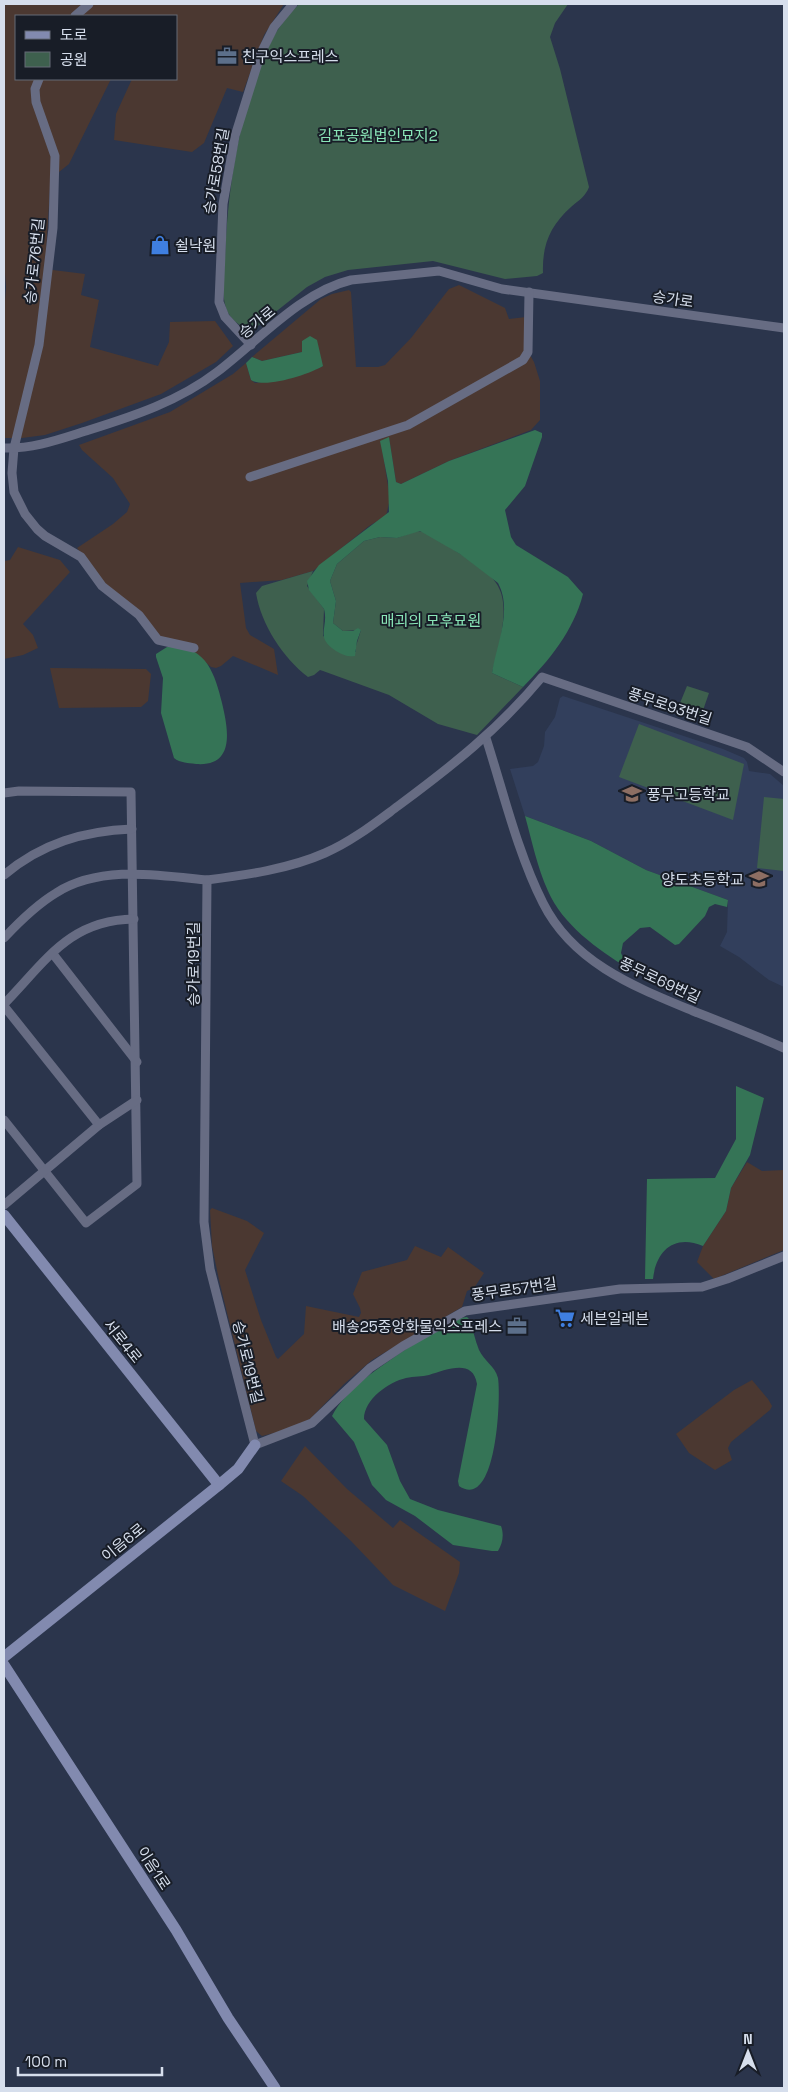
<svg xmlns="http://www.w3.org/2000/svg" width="788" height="2092" font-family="'Space Grotesk','Noto Sans KR',sans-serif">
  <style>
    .built { fill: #323f5c }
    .industrial { fill: #4b3831 }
    .green { fill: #3e604e }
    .forest { fill: #357456 }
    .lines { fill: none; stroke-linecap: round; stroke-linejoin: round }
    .street { stroke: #676c83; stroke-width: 9 }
    .secondary { stroke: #828aaf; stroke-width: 11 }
    .labels { text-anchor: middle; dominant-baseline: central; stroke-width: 4; stroke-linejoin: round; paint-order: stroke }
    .poi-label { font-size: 15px; fill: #d6deec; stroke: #181d27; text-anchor: start }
    .park-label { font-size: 15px; fill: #8ae6b8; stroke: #181d27 }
    .street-label { font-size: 15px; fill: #d6deec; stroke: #181d27 }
  </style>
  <rect width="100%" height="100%" fill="#2b354c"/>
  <path class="built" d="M563 696 723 749 744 758 747 762 749 771 770 774 784 786V987L769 980 739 957 720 946 727 932 728 900 646 870 591 841 525 816 510 769 533 766 538 762 544 746 545 732 555 717 560 698Z"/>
  <g class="industrial">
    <path d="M4 4H284L264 35 243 92 227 88 204 143 192 152 114 140 116 114 132 79H176V16H16V79H111L69 164 59 172H51L45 269 85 274 81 295 99 300 90 347 158 366 169 342 170 322 215 321 233 346 216 362 161 394 82 423 45 435 22 438H4V314L6 287 4 260Z"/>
    <path d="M459 285 505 308 509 319 526 317V348L534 362 540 381V420L531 430 449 461 401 484 396 482 389 438 381 441 390 499 386 516 369 526 313 571 282 580 240 583 246 628 250 635 274 649 278 675 233 656 221 666 216 668 211 667 193 651 159 636 105 584 77 548 113 524 127 512 130 504 113 478 82 450 79 445 170 412 233 374 246 363 251 380 255 383 287 379 319 368 323 366 303 340 302 352 262 361 252 357 321 299 332 294 349 290 351 292 356 367H378L385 365 411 338 449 289Z"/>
    <path d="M18 547 60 560 70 572 23 624 33 635 38 648 23 655 4 659V561L10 560Z"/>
    <path d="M50 668 146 669 151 674 148 701 141 707 59 708Z"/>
    <path d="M747 1162 762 1171 784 1170V1250L714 1279 697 1262 703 1246 726 1211 731 1188Z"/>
    <path d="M212 1208 247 1221 264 1233 245 1270 261 1320 276 1357 278 1359 304 1334 306 1306 359 1317 361 1313 360 1308 353 1294 362 1272 407 1260 415 1246 441 1257 448 1247 484 1273 474 1288 467 1291 462 1307 372 1360 344 1384 310 1419 286 1430 262 1436 256 1431 219 1280 212 1246 210 1210Z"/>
    <path d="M752 1380 768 1399 772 1406 770 1410 731 1442 728 1448 732 1460 715 1470 689 1453 676 1434 734 1390Z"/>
    <path d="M305 1446 347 1489 393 1528 400 1520 460 1562 459 1573 445 1611 393 1585 351 1541 303 1496 281 1481Z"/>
  </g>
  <g class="green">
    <path d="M299 4H568L555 23 550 37 560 69 589 187C586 196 578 201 571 207 550 226 542 245 543 273L537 276 505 279 433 261 348 270 325 277 307 287 254 329 250 330C240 327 229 318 226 308 221 292 224 274 225 258 228 186 239 110 270 44 277 28 288 16 299 4Z"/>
    <path d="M416 531C430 531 445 545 457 552 503 580 509 590 500 643 498 653 494 663 492 673L523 687 477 735 438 724 389 695 323 671 320 670 314 675 308 677C283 658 261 624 256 593L262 586 313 571 307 586 324 609 323 636 356 652V646L361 630 343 631 333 623 336 601 330 581 337 564 364 541 380 537 397 538Z"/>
    <path d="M687 686 709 693 701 716 678 708Z"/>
    <path d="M639 724 744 764 733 820 619 777Z"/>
    <path d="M764 797 784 799V871L757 868Z"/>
  </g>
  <g class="forest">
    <path d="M310 336 317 340 323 366C310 374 265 389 251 380L246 363 252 357 262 361 302 352V341Z"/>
    <path d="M535 430 542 433V437L525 486 505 510 511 537 516 545 568 577 583 594C574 630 549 661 523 687L492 673C496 645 513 611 498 583L460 554 420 531 397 538 380 537 364 541 337 564 330 581 336 601 333 623 343 631H353L358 628 361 630 357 641 355 656C347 657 343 655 336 651 314 637 329 628 324 609L309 590 307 581 319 565 389 512 388 481 380 441 389 437 396 482 401 484 449 461Z"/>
    <path d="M167 647C205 643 215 673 222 703 228 728 236 767 196 764 189 763 180 763 174 758L161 713 163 678 156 657V654Z"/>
    <path d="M525 816 591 841 646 870 728 900 727 907 715 904 709 907 705 916 679 944 675 945 650 927 640 928 623 943 621 953 628 968C598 950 562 924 548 891 537 867 532 841 525 816Z"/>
    <path d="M736 1086 764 1098 750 1155 731 1188 726 1211 703 1246C674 1234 656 1251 653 1279H645L647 1179 715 1178 736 1139Z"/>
    <path d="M467 1317 470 1320C473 1330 475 1340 479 1350 484 1361 495 1366 498 1378 501 1396 497 1512 459 1486L458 1481 477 1384C473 1358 446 1370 429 1375 422 1377 414 1376 406 1378 389 1382 364 1399 364 1419L387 1445 400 1481 410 1499 438 1510 501 1526C504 1534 503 1543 498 1551H492L453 1545 415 1516 386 1500 372 1485 354 1442 332 1416C338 1403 352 1390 362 1381 377 1368 451 1317 467 1317Z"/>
  </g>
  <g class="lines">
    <g class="street">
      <path d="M75 16 89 4"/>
      <path d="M39 79 35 89 36 102 55 156 53 228 39 345 14 448 12 473 14 492 25 514 37 529 45 536 81 557 102 586 139 615 158 640 194 648"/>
      <path d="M251 345 225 317 219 302 223 204 235 136 261 53 274 27 293 4"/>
      <path d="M4 448C34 449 60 439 89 430 134 416 179 401 217 372 258 341 301 292 351 280L439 271 502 289 784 328"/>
      <path d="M250 477 408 425 523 360 528 352 529 292"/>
      <path d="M486 738C503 791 518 854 543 903 573 963 635 987 693 1011 724 1023 754 1035 784 1048"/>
      <path d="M784 772 747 747 542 677C499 729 452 766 398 806 375 823 351 842 325 853 289 869 246 875 207 880L204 1222 210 1269 255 1445 312 1423 370 1368 403 1346 465 1311 620 1289 702 1287 727 1279 784 1256"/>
      <path d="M4 793 19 791 131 792 137 1184 86 1223 4 1120"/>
      <path d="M4 875C42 843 84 831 132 829"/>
      <path d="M4 938C20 921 36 905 56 893 100 865 158 875 207 880"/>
      <path d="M53 954 137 1062"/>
      <path d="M4 1004C46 961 69 920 134 919"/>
      <path d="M4 1006 99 1125"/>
      <path d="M4 1205 99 1125 137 1100"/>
    </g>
    <g class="secondary">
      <path d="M4 1215 219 1485"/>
      <path d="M4 1657 219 1485 238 1469 255 1445"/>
      <path d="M4 1665 176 1930 228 2018 275 2088"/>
    </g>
  </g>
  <defs>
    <symbol id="office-bare" viewBox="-9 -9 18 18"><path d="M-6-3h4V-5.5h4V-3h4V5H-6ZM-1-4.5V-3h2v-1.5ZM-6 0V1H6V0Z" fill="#5c6f8a" stroke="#181d27" stroke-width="2.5" paint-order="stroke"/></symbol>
    <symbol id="shop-bare" viewBox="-9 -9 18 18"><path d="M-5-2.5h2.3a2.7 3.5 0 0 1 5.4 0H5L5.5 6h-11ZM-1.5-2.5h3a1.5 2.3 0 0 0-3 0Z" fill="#3f7fe0" stroke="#181d27" stroke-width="2.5" paint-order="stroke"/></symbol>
    <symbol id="school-bare" viewBox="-9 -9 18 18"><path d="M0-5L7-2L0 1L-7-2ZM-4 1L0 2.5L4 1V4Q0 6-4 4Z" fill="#8d6e63" stroke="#181d27" stroke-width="2.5" paint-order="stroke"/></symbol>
    <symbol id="supermarket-bare" viewBox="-9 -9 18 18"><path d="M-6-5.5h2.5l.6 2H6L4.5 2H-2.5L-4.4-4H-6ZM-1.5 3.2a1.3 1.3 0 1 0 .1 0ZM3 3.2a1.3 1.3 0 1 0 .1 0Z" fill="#3f7fe0" stroke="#181d27" stroke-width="2.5" paint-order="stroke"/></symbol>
  </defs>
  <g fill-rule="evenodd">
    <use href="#office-bare" x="213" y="42" width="28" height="28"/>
    <use href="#shop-bare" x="146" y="231" width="28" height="28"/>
    <use href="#school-bare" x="618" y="780" width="28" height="28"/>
    <use href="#school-bare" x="745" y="865" width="28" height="28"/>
    <use href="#supermarket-bare" x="551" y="1304" width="28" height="28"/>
    <use href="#office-bare" x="503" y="1312" width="28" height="28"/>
  </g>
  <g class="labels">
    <g class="poi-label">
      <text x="242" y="56">친구익스프레스</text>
      <text x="175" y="245">쉴낙원</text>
      <text x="647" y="794">풍무고등학교</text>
      <text x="744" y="879" text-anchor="end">양도초등학교</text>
      <text x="580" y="1318">세븐일레븐</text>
      <text x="502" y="1326" text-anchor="end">배송25중앙화물익스프레스</text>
    </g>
    <g class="park-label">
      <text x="378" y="135">김포공원법인묘지2</text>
      <text x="431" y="620">매괴의 모후묘원</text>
    </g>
    <g class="street-label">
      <text transform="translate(216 171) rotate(-80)">승가로58번길</text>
      <text transform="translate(34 261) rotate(-84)">승가로76번길</text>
      <text transform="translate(673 299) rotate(8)">승가로</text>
      <text transform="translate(257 322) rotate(-39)">승가로</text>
      <text transform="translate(670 706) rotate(18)">풍무로93번길</text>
      <text transform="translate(193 964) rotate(-90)">승가로19번길</text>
      <text transform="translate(660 980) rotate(25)">풍무로69번길</text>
      <text transform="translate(514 1289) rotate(-8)">풍무로57번길</text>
      <text transform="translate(123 1341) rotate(51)">서로4로</text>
      <text transform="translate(248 1362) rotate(76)">승가로19번길</text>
      <text transform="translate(123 1542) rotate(-39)">이음6로</text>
      <text transform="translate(154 1868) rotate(57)">이음1로</text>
    </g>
  </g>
  <rect width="788" height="2092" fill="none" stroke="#d6deec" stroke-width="10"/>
  <rect x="15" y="15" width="162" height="65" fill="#181d27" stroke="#646a76"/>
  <rect x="25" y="31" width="25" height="8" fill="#828aaf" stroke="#646a76"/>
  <text x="60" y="40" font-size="15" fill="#d6deec">도로</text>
  <rect x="25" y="52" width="25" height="15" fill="#3e604e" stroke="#646a76"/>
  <text x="60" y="65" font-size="15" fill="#d6deec">공원</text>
  <g transform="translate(748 2052)" stroke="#181d27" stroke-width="4" paint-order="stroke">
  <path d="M0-4L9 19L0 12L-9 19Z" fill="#d6deec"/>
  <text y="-8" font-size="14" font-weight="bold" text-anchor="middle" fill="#d6deec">N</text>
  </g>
  <path d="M18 2067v8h144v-8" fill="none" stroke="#d6deec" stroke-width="2.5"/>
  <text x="25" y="2067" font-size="15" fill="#d6deec" stroke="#181d27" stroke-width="4" paint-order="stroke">100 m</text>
</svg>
